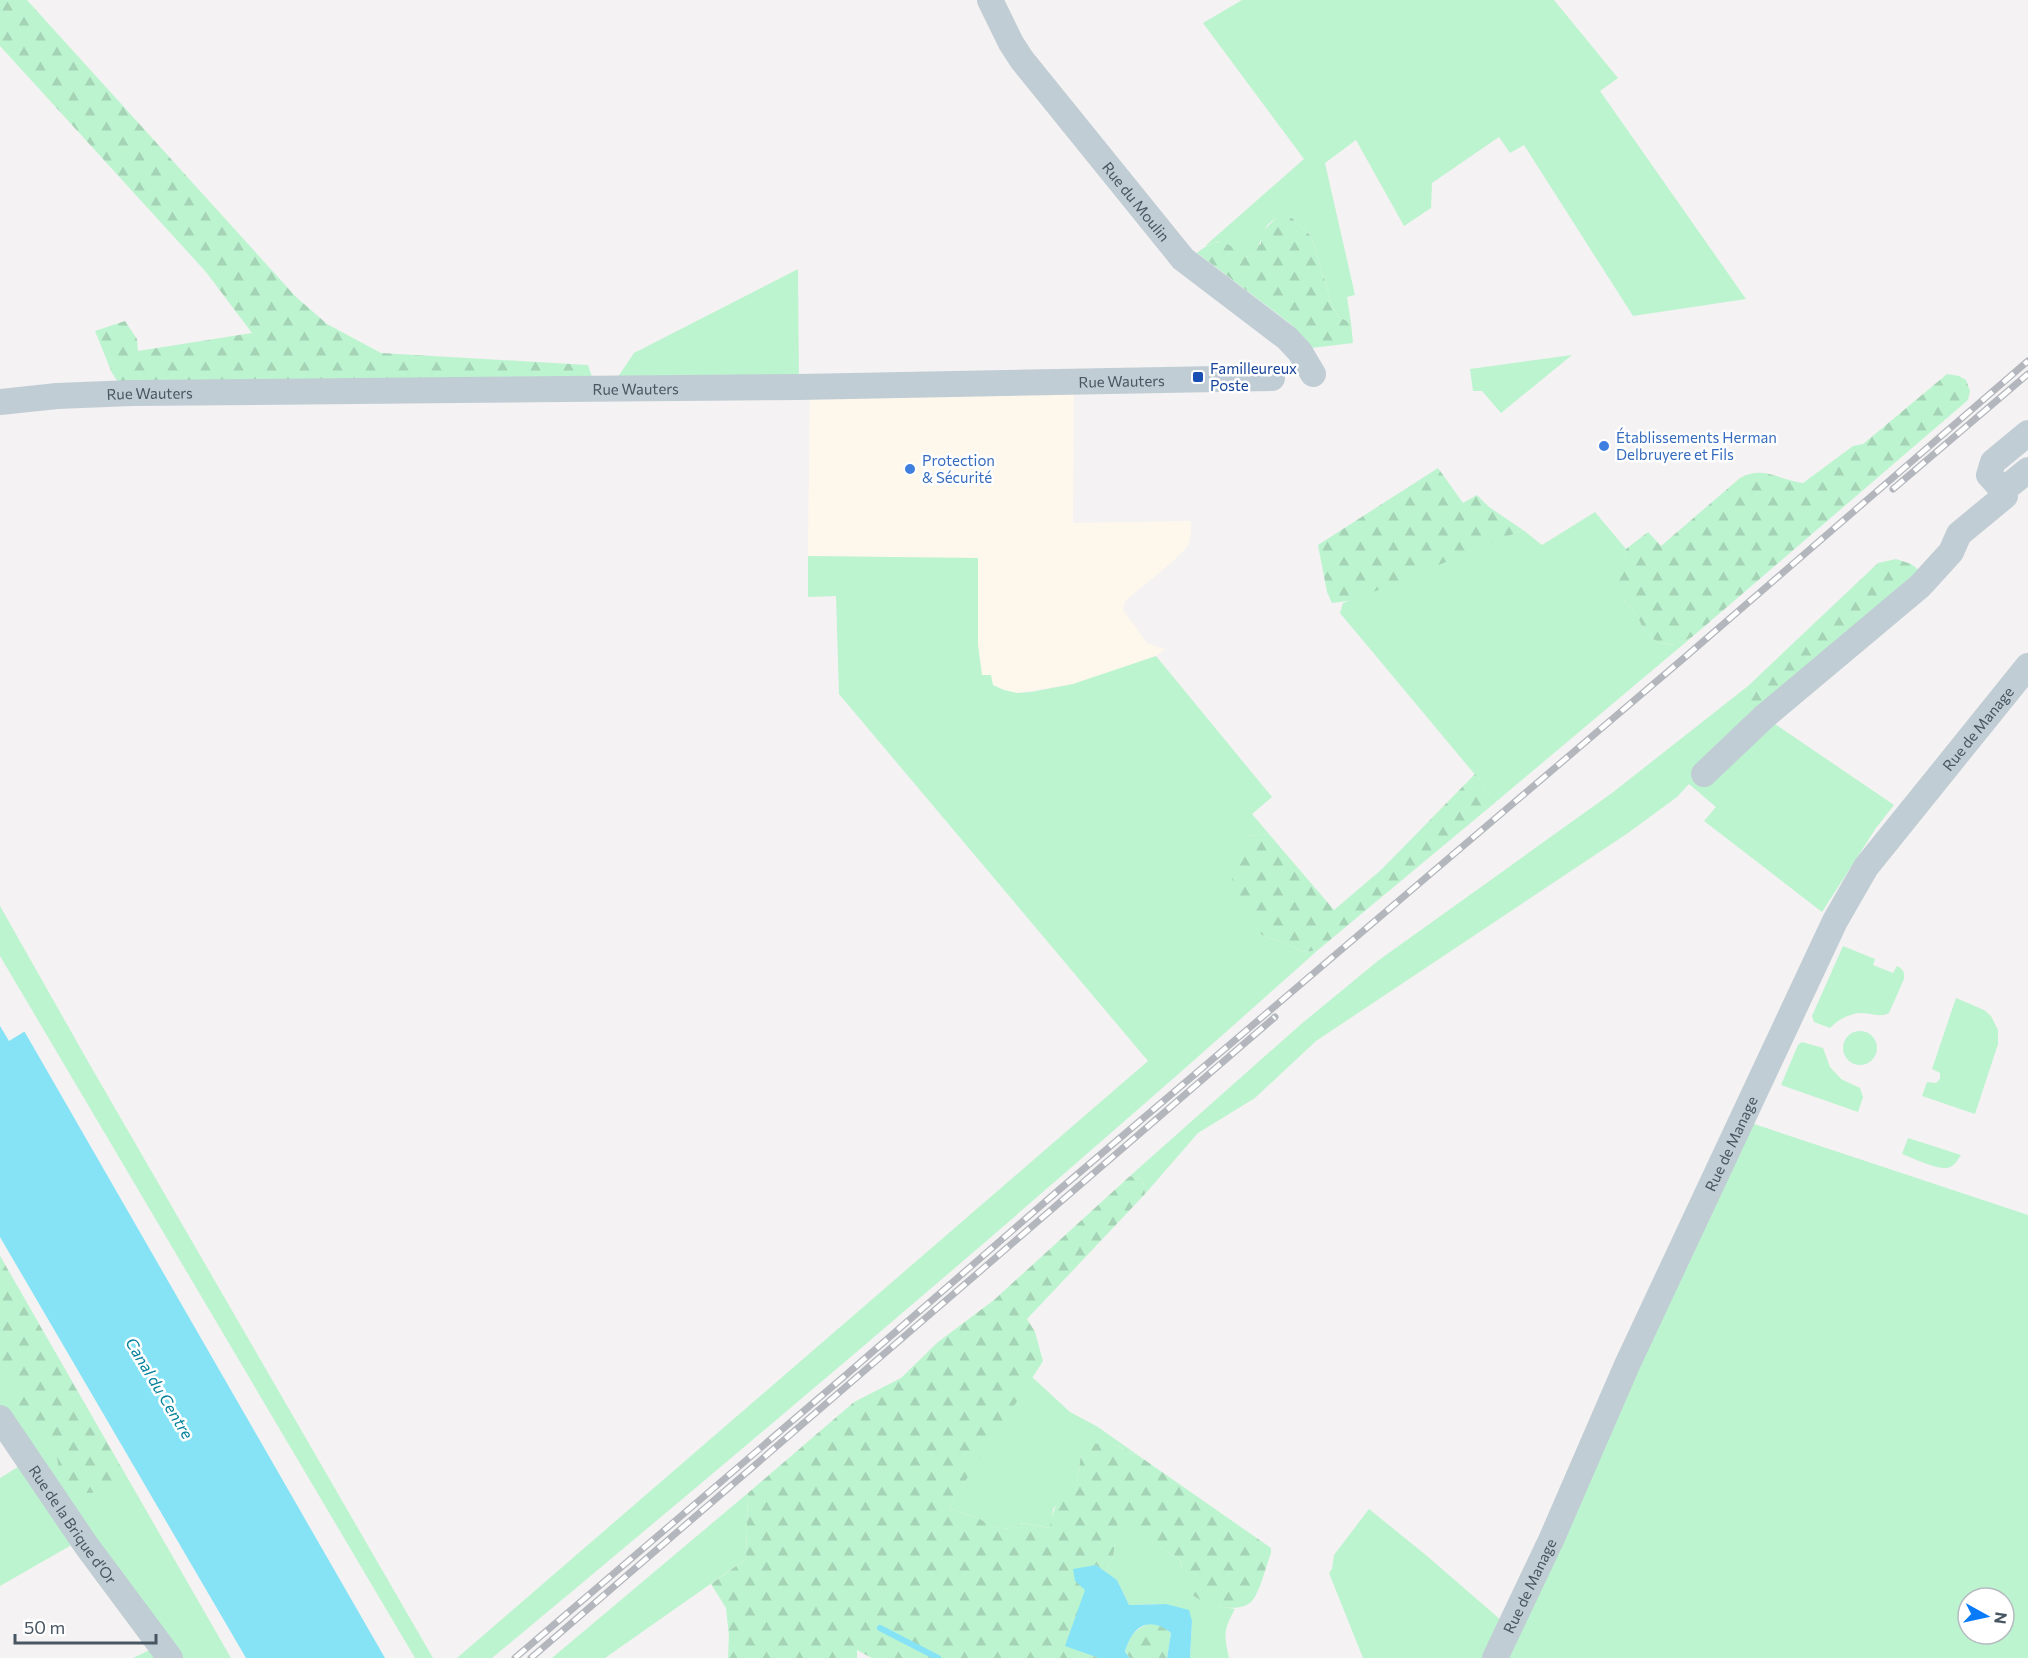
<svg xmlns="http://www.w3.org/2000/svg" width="2028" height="1658" font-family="Commissioner,sans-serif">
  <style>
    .commercial { fill: #fef8ec }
    .grass { fill: #bdf4d0; fill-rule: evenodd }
    .forest { fill: url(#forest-firs) }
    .water { fill: #86e3f6 }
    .pier { fill: #f4f2f2 }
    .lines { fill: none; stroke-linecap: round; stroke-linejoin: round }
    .stream { stroke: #86e3f6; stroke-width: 6 }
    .minor { stroke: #c1cdd4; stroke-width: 26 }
    .rail-casing { stroke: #b3b7bd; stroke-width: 7 }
    .rail { stroke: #fff; stroke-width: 4.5; stroke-dasharray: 14; stroke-linecap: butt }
    .transit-dot { fill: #1a4fb4; stroke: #fff; stroke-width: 2 }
    .shop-dot { fill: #3f7fe0; stroke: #fff; stroke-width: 2 }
    .labels { text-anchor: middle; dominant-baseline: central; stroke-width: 5; stroke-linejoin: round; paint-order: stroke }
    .street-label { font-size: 15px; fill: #475662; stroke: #fff }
    .transit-label { font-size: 15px; fill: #164399; stroke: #fff; text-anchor: start }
    .shop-label { font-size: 15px; fill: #366cbe; stroke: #fff; text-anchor: start }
    .water-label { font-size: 16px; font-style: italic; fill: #03809a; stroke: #fff }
  </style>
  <defs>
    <pattern id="forest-firs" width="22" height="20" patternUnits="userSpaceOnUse" patternTransform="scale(1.5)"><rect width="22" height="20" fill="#bdf4d0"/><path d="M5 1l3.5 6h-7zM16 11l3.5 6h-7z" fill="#a4d3b5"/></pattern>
  </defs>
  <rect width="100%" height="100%" fill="#f4f2f2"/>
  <path class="commercial" d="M1074 380 1073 523 1191 521V535L1188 546 1171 563 1125 601 1123 610 1147 643 1165 649 1156 656 1073 684 1017 693 1004 690 993 685 982 675 978 645 977 558 808 556 810 387Z"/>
  <g class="grass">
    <path d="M1242 0H1554L1618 78 1600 91 1746 299 1633 316 1524 145 1510 153 1499 137 1432 183 1431 208 1404 226 1356 140 1325 163 1355 295 1347 297 1351 323 1339 317 1333 308 1311 236 1292 218H1276C1272 221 1267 224 1265 229 1260 240 1260 252 1246 257L1218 242 1205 246 1304 159 1203 23Z"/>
    <path d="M798 269 799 387 609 390 634 353Z"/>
    <path d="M1572 355 1501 413 1482 391H1473L1470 369Z"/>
    <path d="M1595 512 1626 549 1619 581 1625 602 1638 617 1644 631 1658 643 1674 645 1692 637 1497 801 1340 613 1343 603 1523 530 1542 545Z"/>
    <path d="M808 556 978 558V645L982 675H991L993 685 1004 690 1017 693 1031 692 1073 684 1156 656 1272 797 1252 814 1269 834 1247 836 1262 935 1305 952 1318 950C1048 1192 771 1426 492 1658H457L1148 1061 839 694 836 596 808 597Z"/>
    <path d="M1748 686V701L1771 711 1772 722 1894 805 1876 828 1822 912 1704 821 1716 807 1689 784 1677 797 1628 833 1316 1041 1255 1098 1198 1133 1145 1194 1143 1180 1130 1176 1300 1025 1379 960 1612 793Z"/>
    <path d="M0 906 90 1065 433 1658H415L0 956Z"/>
    <path d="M1843 946 1875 959 1873 965 1893 973 1897 966C1903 969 1905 972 1904 979L1889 1013C1880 1018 1871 1013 1860 1013 1848 1014 1838 1020 1830 1028L1814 1022 1812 1016Z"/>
    <path d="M1956 998 1984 1010 1991 1016 1998 1030V1044L1975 1114 1922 1096 1927 1082 1936 1083 1940 1079V1073L1932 1069Z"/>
    <circle cx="1860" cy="1048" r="17"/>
    <path d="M1802 1042 1823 1048 1830 1067 1841 1079 1860 1088 1863 1097 1858 1112 1781 1085 1798 1045Z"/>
    <path d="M1742 1120 2028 1215V1658H1363L1329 1573 1332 1569 1334 1555 1369 1509 1427 1556 1509 1627ZM1968 1598H2004V1634H1968Z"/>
    <path d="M1908 1138 1961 1155C1957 1161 1953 1168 1946 1168 1935 1169 1913 1158 1902 1154Z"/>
    <path d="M0 1256 231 1658H133L160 1645 82 1539 0 1586V1478L29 1460 0 1418Z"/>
    <path d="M1032 1377 1070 1412 1098 1427 1139 1456 1114 1445 1081 1454 1077 1482 1053 1509 1051 1528 1023 1523 1009 1529 990 1526 980 1519 948 1508Z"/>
    <path d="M748 1493 746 1559 605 1658H552Z"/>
    <path d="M1117 1520 1180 1560 1186 1587 1218 1606 1235 1609C1223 1631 1224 1634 1229 1658H1190L1192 1621 1166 1604 1129 1605 1117 1580 1105 1572 1113 1557Z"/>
  </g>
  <g class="forest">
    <path d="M0 0H27L296 297 327 324 381 353 588 365 596 389 118 382 112 373 95 331 125 321 137 339 138 351 252 333 206 272 0 46Z"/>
    <path d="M1276 218H1292L1311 236 1333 308 1339 317 1351 323 1353 343 1311 348 1292 325 1197 253C1217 236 1228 241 1246 257L1251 255 1253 247 1261 244V233Z"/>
    <path d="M1947 374 1959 376 1966 380 1970 391 1968 400 1692 637 1675 645 1658 643 1644 631 1638 617 1625 602 1618 581 1626 549 1648 532 1661 546 1740 478C1763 465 1779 480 1803 483L1853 446 1863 444 1880 430Z"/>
    <path d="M1438 468 1463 503 1477 495 1489 507 1523 530 1354 600 1332 603 1327 592 1318 545Z"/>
    <path d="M1896 559 1911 564 1919 570 1771 711 1753 706 1748 701V686L1878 563Z"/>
    <path d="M1475 774 1497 801 1318 950 1305 952 1262 935 1235 902 1230 860 1238 842 1247 836 1269 834 1334 910 1381 870Z"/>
    <path d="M1130 1176 1143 1180 1145 1194 1027 1319 1035 1332 1043 1361 948 1508 980 1519 991 1526 1009 1529 1023 1523 1050 1528C1053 1509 1059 1492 1077 1482L1081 1454 1091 1443 1114 1445 1139 1456 1271 1548V1553C1266 1566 1260 1592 1252 1601 1239 1616 1194 1604 1186 1587 1182 1579 1183 1568 1180 1560L1118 1521 1113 1557 1105 1572 1096 1565 1066 1645 1099 1658H872L857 1650V1658H728L729 1636 726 1608 711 1584 746 1559 748 1493 854 1402 901 1378 938 1342 994 1300Z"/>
    <path d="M0 1256 124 1473 123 1482 116 1491 87 1493 60 1478 57 1456 44 1437 30 1429 19 1414 9 1377 0 1372Z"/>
    <path d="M1150 1623 1163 1627 1171 1633 1167 1658H1130L1125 1652C1130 1635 1134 1630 1150 1623Z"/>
  </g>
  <g class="water">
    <path d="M0 989 385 1658H246L0 1237Z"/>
    <path d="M1096 1565 1117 1580 1129 1605 1166 1604 1189 1610 1192 1621 1190 1658H1167L1171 1633C1148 1615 1132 1627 1125 1652L1130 1658H1099L1065 1646 1085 1590 1075 1581 1073 1569Z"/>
  </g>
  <path class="pier" d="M0 986 3 987 27 1030 9 1041 0 1026Z"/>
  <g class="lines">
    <path class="stream" d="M880 1628 938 1658"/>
    <g class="minor">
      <path id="s1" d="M990 0 1011 43 1022 60 1183 259 1287 338 1300 352 1313 374"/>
      <path id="s2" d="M0 402 57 396 132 393 799 387 1272 378"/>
      <path d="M2028 433 1993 462 1989 475 1999 486 2011 484 2028 470"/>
      <path d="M1704 774 1765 716 1920 586 1951 552 1959 534 2005 496"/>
      <path id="s3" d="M0 1418 86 1545 170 1658"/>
      <path id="s4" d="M1495 1658 1552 1538 1627 1365 1835 921 1866 867 2028 666"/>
    </g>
    <defs>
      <g id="rail">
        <path d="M1893 489 2028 374"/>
        <path d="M515 1658 847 1374 1060 1189 1684 658 2028 361"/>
        <path d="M531 1658 1275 1017"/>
      </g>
    </defs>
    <use href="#rail" class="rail-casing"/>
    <use href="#rail" class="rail"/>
  </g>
  <rect class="transit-dot" x="1192" y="371" width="12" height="12" rx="3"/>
  <g class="shop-dot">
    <circle cx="1604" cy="446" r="6"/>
    <circle cx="910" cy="469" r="6"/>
  </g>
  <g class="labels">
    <g class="street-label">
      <text stroke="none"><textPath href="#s1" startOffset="250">Rue du Moulin</textPath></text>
      <text stroke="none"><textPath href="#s2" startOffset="1122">Rue Wauters</textPath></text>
      <text stroke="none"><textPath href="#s2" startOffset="636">Rue Wauters</textPath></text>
      <text stroke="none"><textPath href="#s2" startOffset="150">Rue Wauters</textPath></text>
      <text stroke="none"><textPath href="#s4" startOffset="1052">Rue de Manage</textPath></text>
      <text stroke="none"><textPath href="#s4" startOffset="566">Rue de Manage</textPath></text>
      <text stroke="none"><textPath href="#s3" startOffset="129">Rue de la Brique d'Or</textPath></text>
      <text stroke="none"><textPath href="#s4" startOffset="80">Rue de Manage</textPath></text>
    </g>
    <g class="transit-label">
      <text x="1210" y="368">Familleureux<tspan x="1210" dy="17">Poste</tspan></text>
    </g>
    <g class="shop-label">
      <text x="1616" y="437">Établissements Herman<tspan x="1616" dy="17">Delbruyere et Fils</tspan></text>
      <text x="922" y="460">Protection<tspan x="922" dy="17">&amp; Sécurité</tspan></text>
    </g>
    <g class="water-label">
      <text transform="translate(160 1388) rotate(59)">Canal du Centre</text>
    </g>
  </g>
  <g transform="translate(1986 1616) rotate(98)"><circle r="28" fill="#ffffff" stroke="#b5bbc0" stroke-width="1.5"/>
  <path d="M0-4.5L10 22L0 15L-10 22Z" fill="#077bf9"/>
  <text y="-9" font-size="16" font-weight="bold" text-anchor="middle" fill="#475662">N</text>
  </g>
  <path d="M15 1634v9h141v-9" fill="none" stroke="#475662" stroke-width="3"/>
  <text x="24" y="1634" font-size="18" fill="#475662" stroke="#ffffff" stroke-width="4.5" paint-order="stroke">50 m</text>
</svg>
